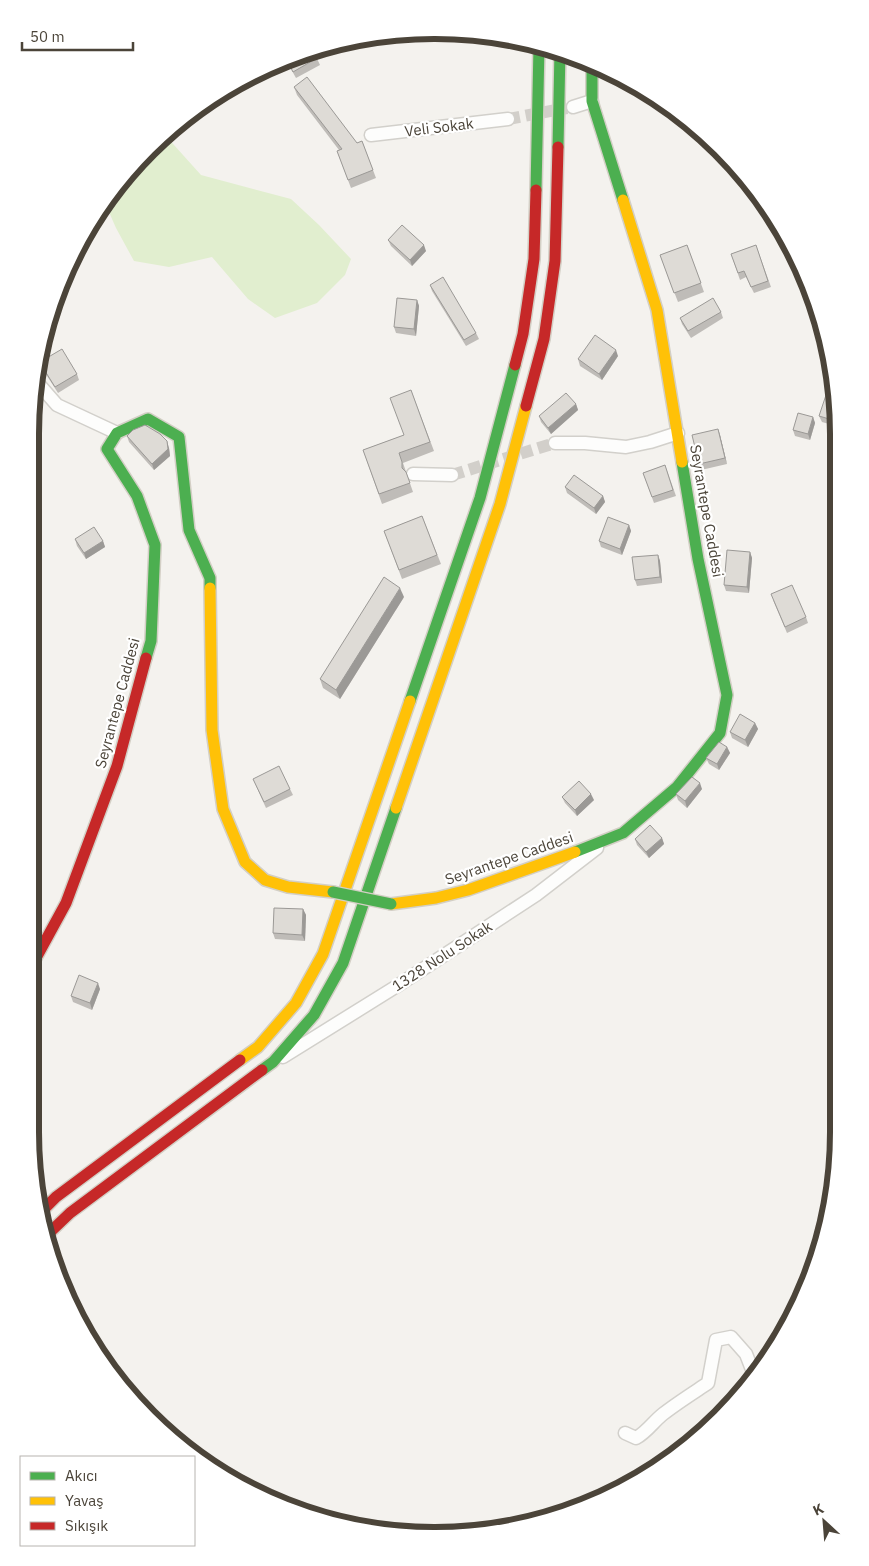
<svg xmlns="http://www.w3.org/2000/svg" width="869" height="1566" font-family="'IBM Plex Sans',sans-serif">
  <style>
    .green { fill: #e1eecf }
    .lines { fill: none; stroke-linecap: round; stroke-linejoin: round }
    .street-tunnel { stroke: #d2cfca; stroke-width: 12; stroke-dasharray: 12 6; stroke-linecap: butt }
    .street-casing { stroke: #d2d0cb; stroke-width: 15 }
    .fast-casing { stroke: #d3cfc5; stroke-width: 14 }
    .slow-casing { stroke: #d3cfc5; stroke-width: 14 }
    .jam-casing { stroke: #d3cfc5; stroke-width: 14 }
    .street { stroke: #fdfdfc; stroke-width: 12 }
    .fast { stroke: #4caf50; stroke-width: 11 }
    .slow { stroke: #ffc107; stroke-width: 11 }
    .jam { stroke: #c62828; stroke-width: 11 }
    .fast-bridge-casing { stroke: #d3cfc5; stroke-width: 14; stroke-linecap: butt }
    .fast-bridge { stroke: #4caf50; stroke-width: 11 }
    .wall { fill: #bfbcb8 }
    .shaded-wall { fill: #9b9996 }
    .building { fill: #dedbd6; stroke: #9b9996 }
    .labels { text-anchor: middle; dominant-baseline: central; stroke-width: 4.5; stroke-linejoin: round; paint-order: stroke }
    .street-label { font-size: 15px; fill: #4b4439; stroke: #fff }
    .rim { fill: none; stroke: #4b4439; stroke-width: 6 }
  </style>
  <rect width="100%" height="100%" fill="#f4f2ee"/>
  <path class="green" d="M165 135 201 175 291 199 319 225 351 259 345 275 317 303 275 318 248 299 212 257 169 267 134 261 116 228 105 203 131 168Z"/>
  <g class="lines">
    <g class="street-tunnel">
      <path d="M508 119 567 108"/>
      <path d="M452 475 555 443"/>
    </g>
    <defs>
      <g id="street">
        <path d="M573 107 592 101"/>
        <path d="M371 135 508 119"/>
        <path d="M36 381 57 405 117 433"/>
        <path d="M555 443H585L626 447 650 442 678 433"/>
        <path d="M413 474 452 475"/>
        <path d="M283 1057 397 986 536 895 597 848"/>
        <path d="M625 1433 636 1438C647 1432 653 1422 663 1414 677 1403 693 1393 708 1383L716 1340 731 1337 746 1354 753 1372"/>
      </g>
      <g id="fast">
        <path d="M592 64V101L623 200"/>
        <path d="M558 147 560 50"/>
        <path d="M536 190 539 46"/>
        <path d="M146 658 151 641 155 545 137 496 107 449 117 433 148 419 179 437 189 530 210 578V588"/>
        <path d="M410 701 480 498 515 365"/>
        <path d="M575 852 623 833 677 787 720 733 727 695 698 559 682 462"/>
        <path d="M262 1070 273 1062 314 1015 343 963 396 808"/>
      </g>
      <g id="slow">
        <path d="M623 200 657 310 682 462"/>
        <path d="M210 588 212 730 223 809 245 862 265 880 288 887 333 892"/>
        <path d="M396 808 500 504 526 406"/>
        <path d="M391 904 436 898 468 890 575 852"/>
        <path d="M240 1060 258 1047 296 1003 323 954 410 701"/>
      </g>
      <g id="jam">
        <path d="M515 365 523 334 534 259 536 190"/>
        <path d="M526 406 544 339 555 261 558 147"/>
        <path d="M30 969 66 903 117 766 146 658"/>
        <path d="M43 1210 56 1197 240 1060"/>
        <path d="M47 1235 70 1213 262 1070"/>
      </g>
    </defs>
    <use href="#street" class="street-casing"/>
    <use href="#fast" class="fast-casing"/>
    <use href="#slow" class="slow-casing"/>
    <use href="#jam" class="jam-casing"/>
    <use href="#street" class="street"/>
    <use href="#fast" class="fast"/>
    <use href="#slow" class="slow"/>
    <use href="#jam" class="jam"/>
    <defs>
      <path id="fast-bridge" d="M333 892 391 904"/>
    </defs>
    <use href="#fast-bridge" class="fast-bridge-casing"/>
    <use href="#fast-bridge" class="fast-bridge"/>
  </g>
  <g class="wall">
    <path d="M313 50 320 65 296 78 286 60Z"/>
    <path d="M294 87 357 143 362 141 376 178 351 188 337 151 339 150 297 95Z"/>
    <path d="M388 240 426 251 412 266 391 246Z"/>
    <path d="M687 245 704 292 678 302 660 255Z"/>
    <path d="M756 245 771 287 754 293 746 277 740 280 731 254Z"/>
    <path d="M430 285 476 333 479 339 466 346 432 291Z"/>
    <path d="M417 300 419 306 416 336 396 333 394 327Z"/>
    <path d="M721 312 723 318 691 338 682 324 680 318Z"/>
    <path d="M618 356 602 380 580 366 578 359Z"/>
    <path d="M40 363 77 374 79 380 58 393 42 368Z"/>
    <path d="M411 390 434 451 403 463 413 492 382 504 363 450 404 435Z"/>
    <path d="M836 398V426L822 422 819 416Z"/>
    <path d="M576 404 578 410 551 434 541 422 539 416Z"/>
    <path d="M813 417 815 423 810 440 795 436 793 430Z"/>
    <path d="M718 429 720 435 727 464 701 470 699 464Z"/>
    <path d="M127 436 169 448 170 456 154 470 129 442Z"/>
    <path d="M665 465 676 496 654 503 643 473Z"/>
    <path d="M565 487 603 496 605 502 596 514 567 493Z"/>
    <path d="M422 516 441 564 402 579 384 531Z"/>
    <path d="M629 525 631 531 622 555 601 547 599 541Z"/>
    <path d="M75 539 103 541 105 547 86 559 77 546Z"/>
    <path d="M750 552 752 558 749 593 726 591 724 585Z"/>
    <path d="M658 555 660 561 662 583 637 586 635 580Z"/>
    <path d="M404 597 340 699 323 688 320 679Z"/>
    <path d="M773 600 806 617 808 623 787 633Z"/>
    <path d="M755 723 758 729 748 747 732 738 730 732Z"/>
    <path d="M727 747 730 753 719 770 709 764 706 758Z"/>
    <path d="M253 779 290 789 293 795 266 808Z"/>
    <path d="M702 789 687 808 678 800 676 794Z"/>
    <path d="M562 797 594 800 577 816 565 803Z"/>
    <path d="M662 838 664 844 649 858 637 845 635 839Z"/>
    <path d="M303 909 306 915 305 941 275 939 273 933Z"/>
    <path d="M100 989 92 1010 73 1002 71 996Z"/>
  </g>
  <g class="shaded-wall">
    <path d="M424 245 426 251 412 266 410 260Z"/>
    <path d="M417 300 419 306 416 336 414 329Z"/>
    <path d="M616 350 618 356 602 380 599 374Z"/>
    <path d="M576 404 578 410 551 434 548 428Z"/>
    <path d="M813 417 815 423 810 440 808 434Z"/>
    <path d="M718 429 720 435 727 464 725 458Z"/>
    <path d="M167 441 169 448 170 456 154 470 152 464Z"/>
    <path d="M603 496 605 502 596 514 594 508Z"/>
    <path d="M629 525 631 531 622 555 620 549Z"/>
    <path d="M103 541 105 547 86 559 84 553Z"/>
    <path d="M750 552 752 558 749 593 747 587Z"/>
    <path d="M658 555 660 561 662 583 660 577Z"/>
    <path d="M400 588 404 597 340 699 336 690Z"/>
    <path d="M755 723 758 729 748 747 745 740Z"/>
    <path d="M727 747 730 753 719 770 717 764Z"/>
    <path d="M700 783 702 789 687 808 685 801Z"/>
    <path d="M591 794 594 800 577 816 575 810Z"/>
    <path d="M662 838 664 844 649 858 646 852Z"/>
    <path d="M303 909 306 915 305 941 302 935Z"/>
    <path d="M98 983 100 989 92 1010 90 1003Z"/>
  </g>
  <g class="building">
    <path d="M313 50 317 58 293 72 287 60Z"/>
    <path d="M307 77 357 143 362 141 373 170 348 180 337 151 342 149 294 87Z"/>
    <path d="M402 225 424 245 410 260 388 240Z"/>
    <path d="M687 245 701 283 674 293 660 255Z"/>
    <path d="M756 245 768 281 751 287 744 271 738 273 731 254Z"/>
    <path d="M443 277 476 333 464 340 430 285Z"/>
    <path d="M397 298 417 300 414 329 394 327Z"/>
    <path d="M713 298 721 312 688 331 680 318Z"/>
    <path d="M595 335 616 350 599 374 578 359Z"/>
    <path d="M62 349 77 374 55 387 40 363V362Z"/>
    <path d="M411 390 430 442 399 453 402 462V468L406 472 410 483 379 494 363 450 404 435 390 398Z"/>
    <path d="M566 393 576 404 548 428 539 416Z"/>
    <path d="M826 395 836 398V421L819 416Z"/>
    <path d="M798 413 813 417 808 434 793 430Z"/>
    <path d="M145 425 160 434 167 441 168 449 152 464 127 436 133 430Z"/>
    <path d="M718 429 725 458 699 464 692 435Z"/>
    <path d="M665 465 673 490 652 497 643 473Z"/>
    <path d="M574 475 603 496 594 508 565 487Z"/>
    <path d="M422 516 437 555 399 570 384 531Z"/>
    <path d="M608 517 629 525 620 549 599 541Z"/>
    <path d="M94 527 103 541 84 553 75 539Z"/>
    <path d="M727 550 750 552 747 587 724 585Z"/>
    <path d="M658 555 660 577 635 580 632 557Z"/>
    <path d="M384 577 400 588 336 690 320 679Z"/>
    <path d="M792 585 806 617 785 627 771 594Z"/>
    <path d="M836 589V617L830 591Z"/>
    <path d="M740 714 755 723 745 740 730 732Z"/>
    <path d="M719 742 727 747 717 764 706 758Z"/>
    <path d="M279 766 290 789 264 802 253 779Z"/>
    <path d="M692 777 700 783 685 801 676 794Z"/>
    <path d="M579 781 591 794 575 810 562 797Z"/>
    <path d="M650 825 662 838 646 852 635 839Z"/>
    <path d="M274 908 303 909 302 935 273 933Z"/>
    <path d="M79 975 98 983 90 1003 71 996Z"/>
  </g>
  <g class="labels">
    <g class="street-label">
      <text transform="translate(439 127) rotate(-7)">Veli Sokak</text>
      <text transform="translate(707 511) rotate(80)">Seyrantepe Caddesi</text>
      <text transform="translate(117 703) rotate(-75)">Seyrantepe Caddesi</text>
      <text transform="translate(509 858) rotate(-19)">Seyrantepe Caddesi</text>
      <text transform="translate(442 956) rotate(-33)">1328 Nolu Sokak</text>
    </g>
  </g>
  <path d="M0 0H869V1566H0ZM434 39H435A395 395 0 0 1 830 434V1132A395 395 0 0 1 435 1527H434A395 395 0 0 1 39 1132V434A395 395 0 0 1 434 39Z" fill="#fff" fill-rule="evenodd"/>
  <path class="rim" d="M434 39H435A395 395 0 0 1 830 434V1132A395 395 0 0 1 435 1527H434A395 395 0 0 1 39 1132V434A395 395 0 0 1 434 39Z"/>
  <rect x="20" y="1456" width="175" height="90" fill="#ffffff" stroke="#b7b4b0"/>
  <rect x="30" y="1472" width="25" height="8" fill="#4caf50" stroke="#b7b4b0"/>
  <text x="65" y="1481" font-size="15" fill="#4b4439">Akıcı</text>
  <rect x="30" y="1497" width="25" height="8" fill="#ffc107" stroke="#b7b4b0"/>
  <text x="65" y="1506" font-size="15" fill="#4b4439">Yavaş</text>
  <rect x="30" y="1522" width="25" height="8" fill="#c62828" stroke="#b7b4b0"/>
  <text x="65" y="1531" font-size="15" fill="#4b4439">Sıkışık</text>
  <g transform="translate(824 1521) rotate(334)" stroke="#ffffff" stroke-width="4" paint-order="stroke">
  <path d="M0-4L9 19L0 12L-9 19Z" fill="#4b4439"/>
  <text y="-8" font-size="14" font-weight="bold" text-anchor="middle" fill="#4b4439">K</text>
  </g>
  <path d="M22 42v8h111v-8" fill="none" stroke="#4b4439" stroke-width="2.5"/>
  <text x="30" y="42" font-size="15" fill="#4b4439" stroke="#ffffff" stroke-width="4" paint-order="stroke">50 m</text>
</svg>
